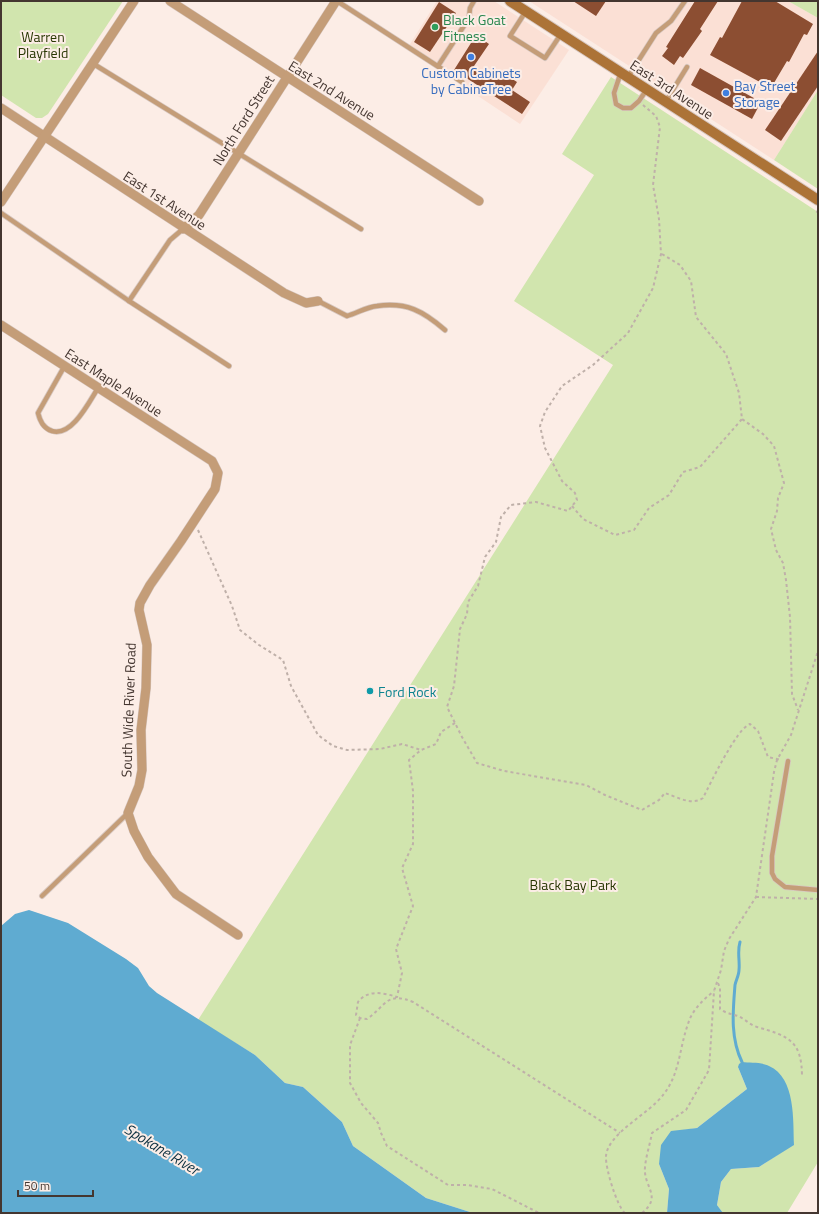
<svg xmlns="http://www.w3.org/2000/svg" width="819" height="1214" font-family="'Titillium Web',sans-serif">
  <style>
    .built { fill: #fbe0d5 }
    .green { fill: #d1e5ae }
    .water { fill: #5fabd1 }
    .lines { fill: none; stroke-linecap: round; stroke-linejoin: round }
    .stream { stroke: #5fabd1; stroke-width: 3 }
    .building { fill: #8c4e32 }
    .lane-casing { stroke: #d7c8c2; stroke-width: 6 }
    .street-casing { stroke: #d7c8c2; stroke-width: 10 }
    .secondary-casing { stroke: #d7c8c2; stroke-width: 12 }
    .path { stroke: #bfb0a9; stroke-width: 2; stroke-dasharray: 3 3; stroke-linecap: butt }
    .lane { stroke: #c49d78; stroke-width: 4.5 }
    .street { stroke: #c49d78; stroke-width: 9 }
    .secondary { stroke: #ac7337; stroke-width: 10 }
    .leisure-dot { fill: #2e9e5b; stroke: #fcede6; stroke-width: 1.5 }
    .shop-dot { fill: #3f7fe0; stroke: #fcede6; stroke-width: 1.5 }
    .culture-dot { fill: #0f9aa8; stroke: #fcede6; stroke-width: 1.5 }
    .labels { text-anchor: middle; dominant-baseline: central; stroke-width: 4; stroke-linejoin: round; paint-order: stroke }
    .leisure-label { font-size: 14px; fill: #27864d; stroke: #fcede6; text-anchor: start }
    .park-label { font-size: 14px; fill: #293704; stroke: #fcede6 }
    .shop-label { font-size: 14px; fill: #366cbe; stroke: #fcede6 }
    .street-label { font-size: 14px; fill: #443630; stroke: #fcede6 }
    .culture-label { font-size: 14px; fill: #0d838f; stroke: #fcede6; text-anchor: start }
    .water-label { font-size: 15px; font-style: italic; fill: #0c3040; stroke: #fcede6 }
  </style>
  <rect width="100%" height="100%" fill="#fcede6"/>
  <g class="built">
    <path d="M437 1H494L569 50 520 124 407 49Z"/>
    <path d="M529 1H788L818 18V90L774 160Z"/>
  </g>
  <g class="green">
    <path d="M1 1H123L48 114 42 118H36L1 95Z"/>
    <path d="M788 1H818V18Z"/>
    <path d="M611 77 818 212V1162L787 1213H723L717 1205 721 1182 731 1169 759 1167 794 1144 738 1067 747 1089 697 1128 671 1132 659 1164 669 1189 667 1213H473L426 1198 353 1146 342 1122 303 1087 285 1083 255 1055 198 1020 613 365 514 301 594 175 562 154Z"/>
    <path d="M818 90V189L774 160Z"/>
  </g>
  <g class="water">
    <path d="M29 910 68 923 126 959 138 968 149 986 157 993 255 1055 285 1083 303 1087 342 1122 353 1146 426 1198 473 1213H1V926L15 914Z"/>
    <path d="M742 1062C750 1063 762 1062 769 1066 796 1078 793 1121 794 1145L759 1167 731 1169 721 1182 717 1205 723 1213H667L669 1189 659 1164 661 1145 671 1131 697 1128 747 1089 738 1067 739 1064Z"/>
  </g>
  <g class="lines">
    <path class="stream" d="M740 942C737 952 740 960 739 970 739 975 736 980 735 985 733 1011 730 1037 742 1062"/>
  </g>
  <g class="building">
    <path d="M573 1H606L596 16Z"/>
    <path d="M695 1H718L700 29 702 31 683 58 680 56 674 65 662 56 668 48 666 47Z"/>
    <path d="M742 1H775L813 24 807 35 804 34 789 62 787 61 771 88 710 55 720 37 722 38Z"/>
    <path d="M439 2 456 13 430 52 414 42Z"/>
    <path d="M476 35 489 44 474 66 495 80 500 71 517 82 512 90 530 102 522 114 454 70Z"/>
    <path d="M818 51V86L781 141 765 130Z"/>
    <path d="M700 68 761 102 752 119 691 85Z"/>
  </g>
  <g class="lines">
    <defs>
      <g id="lane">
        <path d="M337 1 462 82"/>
        <path d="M526 11 510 36 545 58 561 34"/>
        <path d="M92 63 361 229"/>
        <path d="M438 66 469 18 470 8 474 1"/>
        <path d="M621 72 614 93 616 104 623 108H631L639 101 647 89"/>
        <path d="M628 77 656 33 671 21 685 1"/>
        <path d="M666 101 687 67"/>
        <path d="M1 213 129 301 229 366"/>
        <path d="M129 301 170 240 183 229"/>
        <path d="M318 301 347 316C357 313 367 307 377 306 407 302 423 311 445 330"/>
        <path d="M64 367 38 413C40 421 43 428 52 431 72 437 89 402 98 388"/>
        <path d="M788 761 772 856V873L775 879 785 887 818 890"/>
        <path d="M42 896 128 813"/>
      </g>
      <g id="street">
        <path d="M170 1 479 201"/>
        <path d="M1 108 284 293 306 303 318 301"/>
        <path d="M1 202 134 1"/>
        <path d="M183 229 199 215 336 1"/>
        <path d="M1 325 212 461 218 473 215 489 181 541 150 585 140 603 139 610 147 645 146 688 141 730 142 770 139 786 128 813 134 831 148 857 176 894 238 935"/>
      </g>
      <path id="secondary" d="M510 1 818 200"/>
    </defs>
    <use href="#lane" class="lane-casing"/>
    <use href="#street" class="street-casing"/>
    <use href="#secondary" class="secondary-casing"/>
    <g class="path">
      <path d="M643 105 656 116 660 127 653 185 659 219 661 254 653 288 628 333 593 365 562 386 545 412 540 426 545 448 562 481 575 493 577 500 568 511 536 502 511 505 501 517 496 542 485 557 478 586 468 602 467 614 460 629 454 686 447 707 462 737 477 763 504 771 586 785 605 795 642 810 659 800 665 793C677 797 692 806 703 798 710 784 737 728 750 724L758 731 768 757 781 760"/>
      <path d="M818 210 816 214 818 215"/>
      <path d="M662 254 680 265 691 281 696 317 726 354 739 393 742 419 763 434 774 446 784 483 778 498 777 511 771 529 776 550 783 563 786 580 790 617 792 694 798 710"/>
      <path d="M572 506 583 519 615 535 634 530 649 508 669 495 683 472 700 467 742 419"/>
      <path d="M198 530 232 606 240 630 259 645 283 660 291 686 318 735 333 746 347 750 380 749 402 744 421 750"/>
      <path d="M455 723 441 732 436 744 421 750 409 760 413 791V844L402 868 413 906 396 949 402 973 397 997C384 993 368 989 358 1002L356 1015 360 1018 367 1019C386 1006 386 991 413 1002L620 1133"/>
      <path d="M756 897 818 899"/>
      <path d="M718 983 720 988V1009C725 1013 732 1014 738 1016 745 1019 750 1025 757 1027 788 1036 802 1040 802 1077"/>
      <path d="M360 1018 350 1045V1083L361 1103 378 1123 381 1133 387 1146 448 1185H467L492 1189 539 1213"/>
      <path d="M625 1213C617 1207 605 1167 606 1156 608 1133 649 1114 663 1095 680 1074 679 1049 688 1024 692 1010 703 1000 714 991"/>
      <path d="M642 1213C663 1196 643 1187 645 1167 646 1156 650 1144 652 1133L686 1110 709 1070 714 991 721 970 724 951 729 939 756 897 774 772 777 760 791 735 818 651"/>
    </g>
    <use href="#lane" class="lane"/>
    <use href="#street" class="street"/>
    <use href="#secondary" class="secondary"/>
  </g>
  <circle class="leisure-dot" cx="435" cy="27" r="4"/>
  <g class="shop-dot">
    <circle cx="471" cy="57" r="4"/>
    <circle cx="726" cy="93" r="4"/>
  </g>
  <circle class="culture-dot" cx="370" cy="691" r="4"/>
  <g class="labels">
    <g class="leisure-label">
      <text x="443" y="19">Black Goat<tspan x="443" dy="16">Fitness</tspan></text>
    </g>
    <g class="park-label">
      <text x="43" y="36">Warren<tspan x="43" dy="16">Playfield</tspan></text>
      <text x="573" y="884">Black Bay Park</text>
    </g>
    <g class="shop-label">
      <text x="471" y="72">Custom Cabinets<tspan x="471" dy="16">by CabineTree</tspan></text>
      <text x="734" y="85" text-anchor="start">Bay Street<tspan x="734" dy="16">Storage</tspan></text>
    </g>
    <g class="street-label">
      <text transform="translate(672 89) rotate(33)">East 3rd Avenue</text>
      <text transform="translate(332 90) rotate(32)">East 2nd Avenue</text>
      <text transform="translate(243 120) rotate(-58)">North Ford Street</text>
      <text transform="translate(165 200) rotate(33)">East 1st Avenue</text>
      <text transform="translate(114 382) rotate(33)">East Maple Avenue</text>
      <text transform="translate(128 710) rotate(-88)">South Wide River Road</text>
    </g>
    <g class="culture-label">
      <text x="378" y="691">Ford Rock</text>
    </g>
    <g class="water-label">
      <text transform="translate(162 1149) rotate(31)">Spokane River</text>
    </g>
  </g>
  <rect width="819" height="1214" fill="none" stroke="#443630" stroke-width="4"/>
  <path d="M18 1190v6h75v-6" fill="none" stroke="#443630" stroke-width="2"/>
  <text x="24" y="1190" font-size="12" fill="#443630" stroke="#fcede6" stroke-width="3" paint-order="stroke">50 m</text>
</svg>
